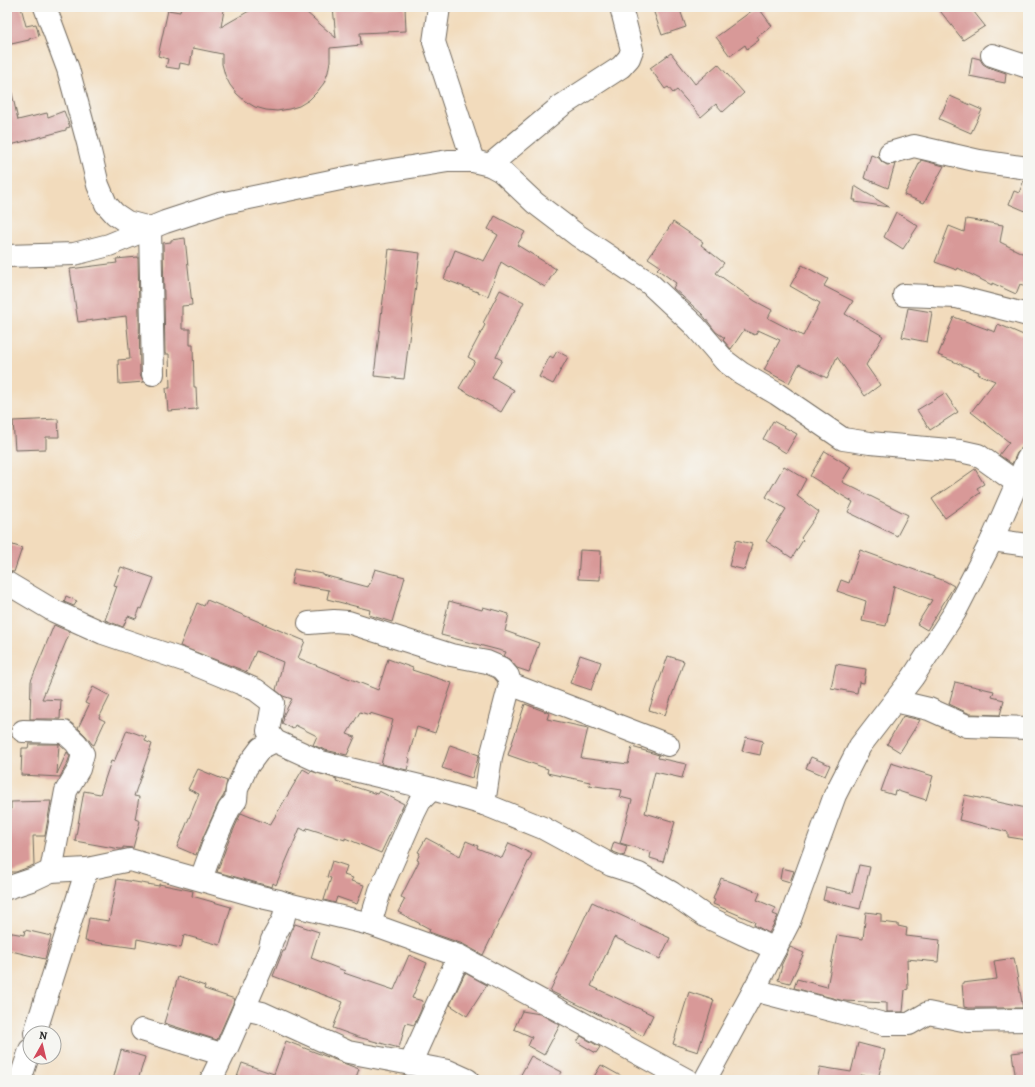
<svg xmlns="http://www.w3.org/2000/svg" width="1035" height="1087" font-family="Alegreya,serif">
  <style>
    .building { fill: #d89998 }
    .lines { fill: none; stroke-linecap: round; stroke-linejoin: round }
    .minor-casing { stroke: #71695e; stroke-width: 24 }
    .minor { stroke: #fff; stroke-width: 22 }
  </style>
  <rect width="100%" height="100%" fill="#f6f6f2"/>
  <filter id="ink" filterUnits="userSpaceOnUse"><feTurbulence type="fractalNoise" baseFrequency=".025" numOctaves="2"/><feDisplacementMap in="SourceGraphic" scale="8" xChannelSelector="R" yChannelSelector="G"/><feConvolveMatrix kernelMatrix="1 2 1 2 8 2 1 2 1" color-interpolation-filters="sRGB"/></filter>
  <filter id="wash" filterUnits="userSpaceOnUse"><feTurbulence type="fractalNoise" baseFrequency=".012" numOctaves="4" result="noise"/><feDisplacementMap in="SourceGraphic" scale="16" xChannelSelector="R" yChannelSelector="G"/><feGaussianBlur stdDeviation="0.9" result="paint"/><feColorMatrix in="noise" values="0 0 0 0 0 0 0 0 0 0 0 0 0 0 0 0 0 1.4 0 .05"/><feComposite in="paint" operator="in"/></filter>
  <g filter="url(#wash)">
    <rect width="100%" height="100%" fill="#f2dbbc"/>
    <g id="blocks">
      <g class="building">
        <path d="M7 7H21L26 26 36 24 39 36 29 39V40L7 45Z"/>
        <path d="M181 7H209L224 10 221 27 256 7H296L306 12 336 38 333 7H358V8L405 7 406 31 360 33 361 45 330 48V61L328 72 324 83 317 92 309 100 299 106 289 109 277 111 266 110 255 107 245 101 237 94 230 85 225 75 222 64V54L193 48 190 65 180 63 179 69 166 67 168 59 158 56 168 10 180 12Z"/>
        <path d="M652 7H679L686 27 662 35Z"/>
        <path d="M757 7H758L772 26 757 37 759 40 747 49 745 45 730 56 716 37Z"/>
        <path d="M937 7H970L985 26 963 40Z"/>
        <path d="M671 53 695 84 718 64 744 93 723 112 716 104 701 117 677 90 673 93 668 87 665 89 650 68Z"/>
        <path d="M972 57 980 59 983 64 988 67 1006 73 1005 83 969 76Z"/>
        <path d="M7 93H12L18 120 47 113 48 117 64 111 70 127 66 128V130L7 146Z"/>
        <path d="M950 96 982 110 971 133 939 119Z"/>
        <path d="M871 155 879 158 882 162 887 165 895 164 888 188 864 178Z"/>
        <path d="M921 160 944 166 924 203 904 195Z"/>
        <path d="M1024 180H1028V212L1009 204 1014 191 1019 193Z"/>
        <path d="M855 186 858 188 889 207 855 202 856 200H853Z"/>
        <path d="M896 212 918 226 903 249 884 237Z"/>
        <path d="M495 216 525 232 517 245 556 269 545 287 510 266 509 267 501 262 488 296 444 279 455 250 484 261 498 235 488 229Z"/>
        <path d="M966 219 1003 225 1000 242 1028 256V287L1020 284 1016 294 992 283V285L958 268 957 270 935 262 949 226 964 232Z"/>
        <path d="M673 222 703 242 701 245 724 263 716 273 755 301 772 310 768 318 803 336 820 303 790 286 802 265 828 279 824 286 853 301 845 314 883 336 866 365 880 385 865 396 837 357 827 378 799 364 789 383 764 370 780 340 758 330 755 335 744 330 731 349 723 340 725 338 716 332 702 314 673 288 676 283 657 269 660 266 648 258Z"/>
        <path d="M185 238 192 305 182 306V329H190V345H193L194 387H196L197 409 168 411 166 388H170L169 354H165L163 243 171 242V240Z"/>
        <path d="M389 249 420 253 404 379 374 376Z"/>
        <path d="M138 257 140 374 144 382 119 384 118 360 130 359 126 316 78 322 70 269 117 263 116 259Z"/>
        <path d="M500 290 524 302 496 357 502 360 492 377 514 390 501 412 459 388 475 361 468 357 485 325 483 323Z"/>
        <path d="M908 308 932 312 927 342 902 337Z"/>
        <path d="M954 317 995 332 998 324 1028 337V443L1017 453 1012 464 999 455 1009 442 971 412 995 381 978 374 979 372 938 355Z"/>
        <path d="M557 351 568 357 553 384 539 377 550 356 553 358Z"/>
        <path d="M945 393 958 412 930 430 917 410Z"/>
        <path d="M58 419 59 437H46V449L15 450 13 421Z"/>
        <path d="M773 421 797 434 786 453 763 439Z"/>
        <path d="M825 451 851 467 842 482 908 515 897 536 848 512 853 502 810 476Z"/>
        <path d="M784 466 806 479 797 496 819 512 801 538 803 540 792 558 766 541 786 509 766 497Z"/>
        <path d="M975 469 984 484 977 488 980 493 945 518 932 499Z"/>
        <path d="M736 540 752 544 745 570 729 566Z"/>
        <path d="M7 543 22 548 14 572 7 571Z"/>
        <path d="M580 550 601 551 600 580 578 579Z"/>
        <path d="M860 550 945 581 954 586 927 630 917 624 932 600 894 586 886 626 862 621 866 601 837 591 841 580 849 583Z"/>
        <path d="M121 567 154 578 142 609 140 608 136 619 128 616 123 627 105 620 117 586 114 585Z"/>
        <path d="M294 569 323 574V575L368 587 369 583 370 584 375 569 405 577 392 622 369 615 370 610 327 599 329 590 291 584Z"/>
        <path d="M66 596 77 601 74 606 64 602Z"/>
        <path d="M207 600 305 641 298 658 378 690 388 659 413 668 412 670 452 683 435 733 417 727 408 758 410 759 407 770 381 764 393 720 370 713V715L360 712 347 734 355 737 347 755 325 750 313 745 317 736 295 725 293 729 282 723 284 719 283 718 284 714 292 699 283 696 276 690 283 662 256 651 247 672 180 646 197 603 204 606Z"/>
        <path d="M449 601 482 610 483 607 509 614 505 631 539 643 529 672 517 668 510 660 504 656 506 652 441 635Z"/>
        <path d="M54 625 70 632 42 699 61 700 60 719H30L31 681Z"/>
        <path d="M580 655 601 662 591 690 570 683Z"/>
        <path d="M668 656 684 661 665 715 649 710Z"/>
        <path d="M836 664 866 669 864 683 859 682 857 693 831 688Z"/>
        <path d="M955 682 994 691 992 697 1004 700 1000 715 970 714 949 704Z"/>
        <path d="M93 687 110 696 99 718 105 721 94 745 92 744 86 736 78 728 89 705 85 703Z"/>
        <path d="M525 704 549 713 547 719 588 728 581 758 628 764 632 747 659 755 658 758 686 764 682 778 655 772 645 813 675 822 663 862 650 858 651 852 620 843 632 800 620 797 622 790 589 785 590 782 547 773 548 769 508 755Z"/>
        <path d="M903 716 920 720 900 752 887 744Z"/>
        <path d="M127 730 146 737 145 741 152 744 134 796 139 797 135 819 140 821 133 848 123 847V849H120L75 841 84 791 100 794 111 761 114 762Z"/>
        <path d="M746 737 763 741 760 755 742 751Z"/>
        <path d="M29 744H59L57 774 67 752 70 756 67 764 60 777 21 775 22 748H28Z"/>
        <path d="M450 745 479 755 472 778 442 768Z"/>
        <path d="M811 757 830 765 825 776 806 768Z"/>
        <path d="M891 763 933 776 926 800 895 790 894 795 881 791Z"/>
        <path d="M198 769 227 781 224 795 218 804 204 835 196 855 177 847 199 794 188 789Z"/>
        <path d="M303 769 310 773 311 771 337 779 336 781 377 794 379 791 404 804 381 853 345 838V840L307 828 306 831 300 828 276 885 273 883 272 887 217 872 227 845 241 813 270 825Z"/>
        <path d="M965 795 1026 808V812L1028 813 1027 840 1008 837V832L959 820Z"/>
        <path d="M51 801 45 836H33L34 865 16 872H7V809H11V802Z"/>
        <path d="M426 838 460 856 466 841 478 846 477 848 502 858 509 843 532 854 483 955 463 944 429 932 430 929 398 912 405 899 401 897 419 861 417 860 420 853 418 852Z"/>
        <path d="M614 842 627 846 624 856 611 851Z"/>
        <path d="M332 861 347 866 344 875 353 878 351 881 364 885 357 904 337 897 335 903 324 900 331 878 327 877Z"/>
        <path d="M859 865 870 867 860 909 823 900 826 887 852 893Z"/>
        <path d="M782 868 794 871 790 882 780 879Z"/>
        <path d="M721 878 760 893 757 900 776 908 773 914 778 916 769 933 754 925 755 922 713 904 715 900 713 899Z"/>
        <path d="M117 879 159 886V884L193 891 192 896 231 907 220 945 184 935 181 948 137 939 136 948 85 941 89 918 109 921Z"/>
        <path d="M592 902 670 938 660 959 614 937 591 986 653 1015 643 1036 550 991Z"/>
        <path d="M866 912 881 914V922L898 924V926L907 928 906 936 940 940 938 962 907 959 908 989 905 990 903 1012H887V1003L844 1001 794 988 797 979 827 987 837 935 863 939Z"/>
        <path d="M295 924 319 932 311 958 345 971 344 973 394 990 409 955 427 963 412 998 423 1001 421 1010 414 1025 406 1023 399 1048 358 1037 333 1028 343 1002 273 976 283 951H285L291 932Z"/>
        <path d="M25 930 51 936 45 959 7 950V932L24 935Z"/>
        <path d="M790 947 804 953 790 983 778 980 782 966H781Z"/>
        <path d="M1014 958 1023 1008H969L964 1007 962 983 997 979 994 961Z"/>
        <path d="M465 973 487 985 467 1016 450 1005Z"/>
        <path d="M178 977 205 986 204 989 235 999 217 1040 164 1023Z"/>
        <path d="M689 992 714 1000 698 1052 673 1044Z"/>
        <path d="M522 1011 540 1014 560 1025 544 1055 528 1046 532 1037 514 1029Z"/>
        <path d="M581 1036 600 1047 596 1053 577 1042Z"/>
        <path d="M286 1041 359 1069 355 1080H236L242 1063 274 1074Z"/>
        <path d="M858 1043 885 1050 878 1079 861 1075 860 1080H817L820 1067 851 1072Z"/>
        <path d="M121 1050 145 1057 138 1080H113Z"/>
        <path d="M1028 1051V1080H1016L1012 1053Z"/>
        <path d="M531 1056 562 1072 557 1080H518Z"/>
        <path d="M601 1065 628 1080H592Z"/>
      </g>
    </g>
  </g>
  <g filter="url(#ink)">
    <use href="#blocks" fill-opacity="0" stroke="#71695e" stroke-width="1"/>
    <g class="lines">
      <defs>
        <g id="minor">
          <path d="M45 7 68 69 88 143 98 185 106 204 115 214 127 222 150 228"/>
          <path d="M439 7 434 42 473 161"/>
          <path d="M992 55 1028 67"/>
          <path d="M890 153 914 146 979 161 1028 168"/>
          <path d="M490 165 561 106 621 67 629 58 632 50 621 7"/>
          <path d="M150 228 153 374"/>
          <path d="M7 256 74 254 109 245 165 222 220 204 355 176 448 161H473L490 165 501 171 535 203 577 235 649 283 694 325 725 361 741 373 777 394 843 439 870 443 960 451 978 455 1017 483"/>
          <path d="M904 295 957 297 1028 315"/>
          <path d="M992 540 1028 545"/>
          <path d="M7 583 54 611 103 633 186 661 240 683 256 690 273 703 268 731 275 741 321 762 432 789 484 804 543 828 611 865 639 874 672 893 705 916 775 949"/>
          <path d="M309 623 334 621 348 622 451 655 487 662 501 668 508 676 510 684 491 757 484 804"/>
          <path d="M510 684 668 745"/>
          <path d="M895 701 929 709 967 726 1028 728"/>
          <path d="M23 731 64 732 76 743 83 754 79 769 66 791 51 871"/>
          <path d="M201 879 215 840 229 809 236 800 237 789 246 768 261 748 275 741"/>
          <path d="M7 888 34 879 51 871 87 869 130 860 261 897 279 901 287 904 370 924 459 956 687 1080"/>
          <path d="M370 924 380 891 414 813 420 801 432 789"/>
          <path d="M754 990 884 1024H909L928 1013 968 1021 1028 1020"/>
          <path d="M244 1009 262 1013 348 1052 448 1071 468 1080"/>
          <path d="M142 1030 218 1053 223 1054 227 1048 269 951 272 940 283 920 287 904"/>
          <path d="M35 1033 87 869"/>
          <path d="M410 1064 459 956"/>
          <path d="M20 1080 30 1050"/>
          <path d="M211 1080 225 1051"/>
          <path d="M705 1080 754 990 789 922 835 795 860 746 913 677 955 612 992 540 1028 458"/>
        </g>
      </defs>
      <use href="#minor" class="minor-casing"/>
      <use href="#minor" class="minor"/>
    </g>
  </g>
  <rect width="1035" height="1087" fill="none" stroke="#f6f6f2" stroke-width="24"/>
  <g transform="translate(42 1045) rotate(8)"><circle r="19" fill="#f6f6f2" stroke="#a5a5a2"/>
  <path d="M0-3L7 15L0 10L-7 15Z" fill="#d1495b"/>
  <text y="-6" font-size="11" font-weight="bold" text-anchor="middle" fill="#2b2b2b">N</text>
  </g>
</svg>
